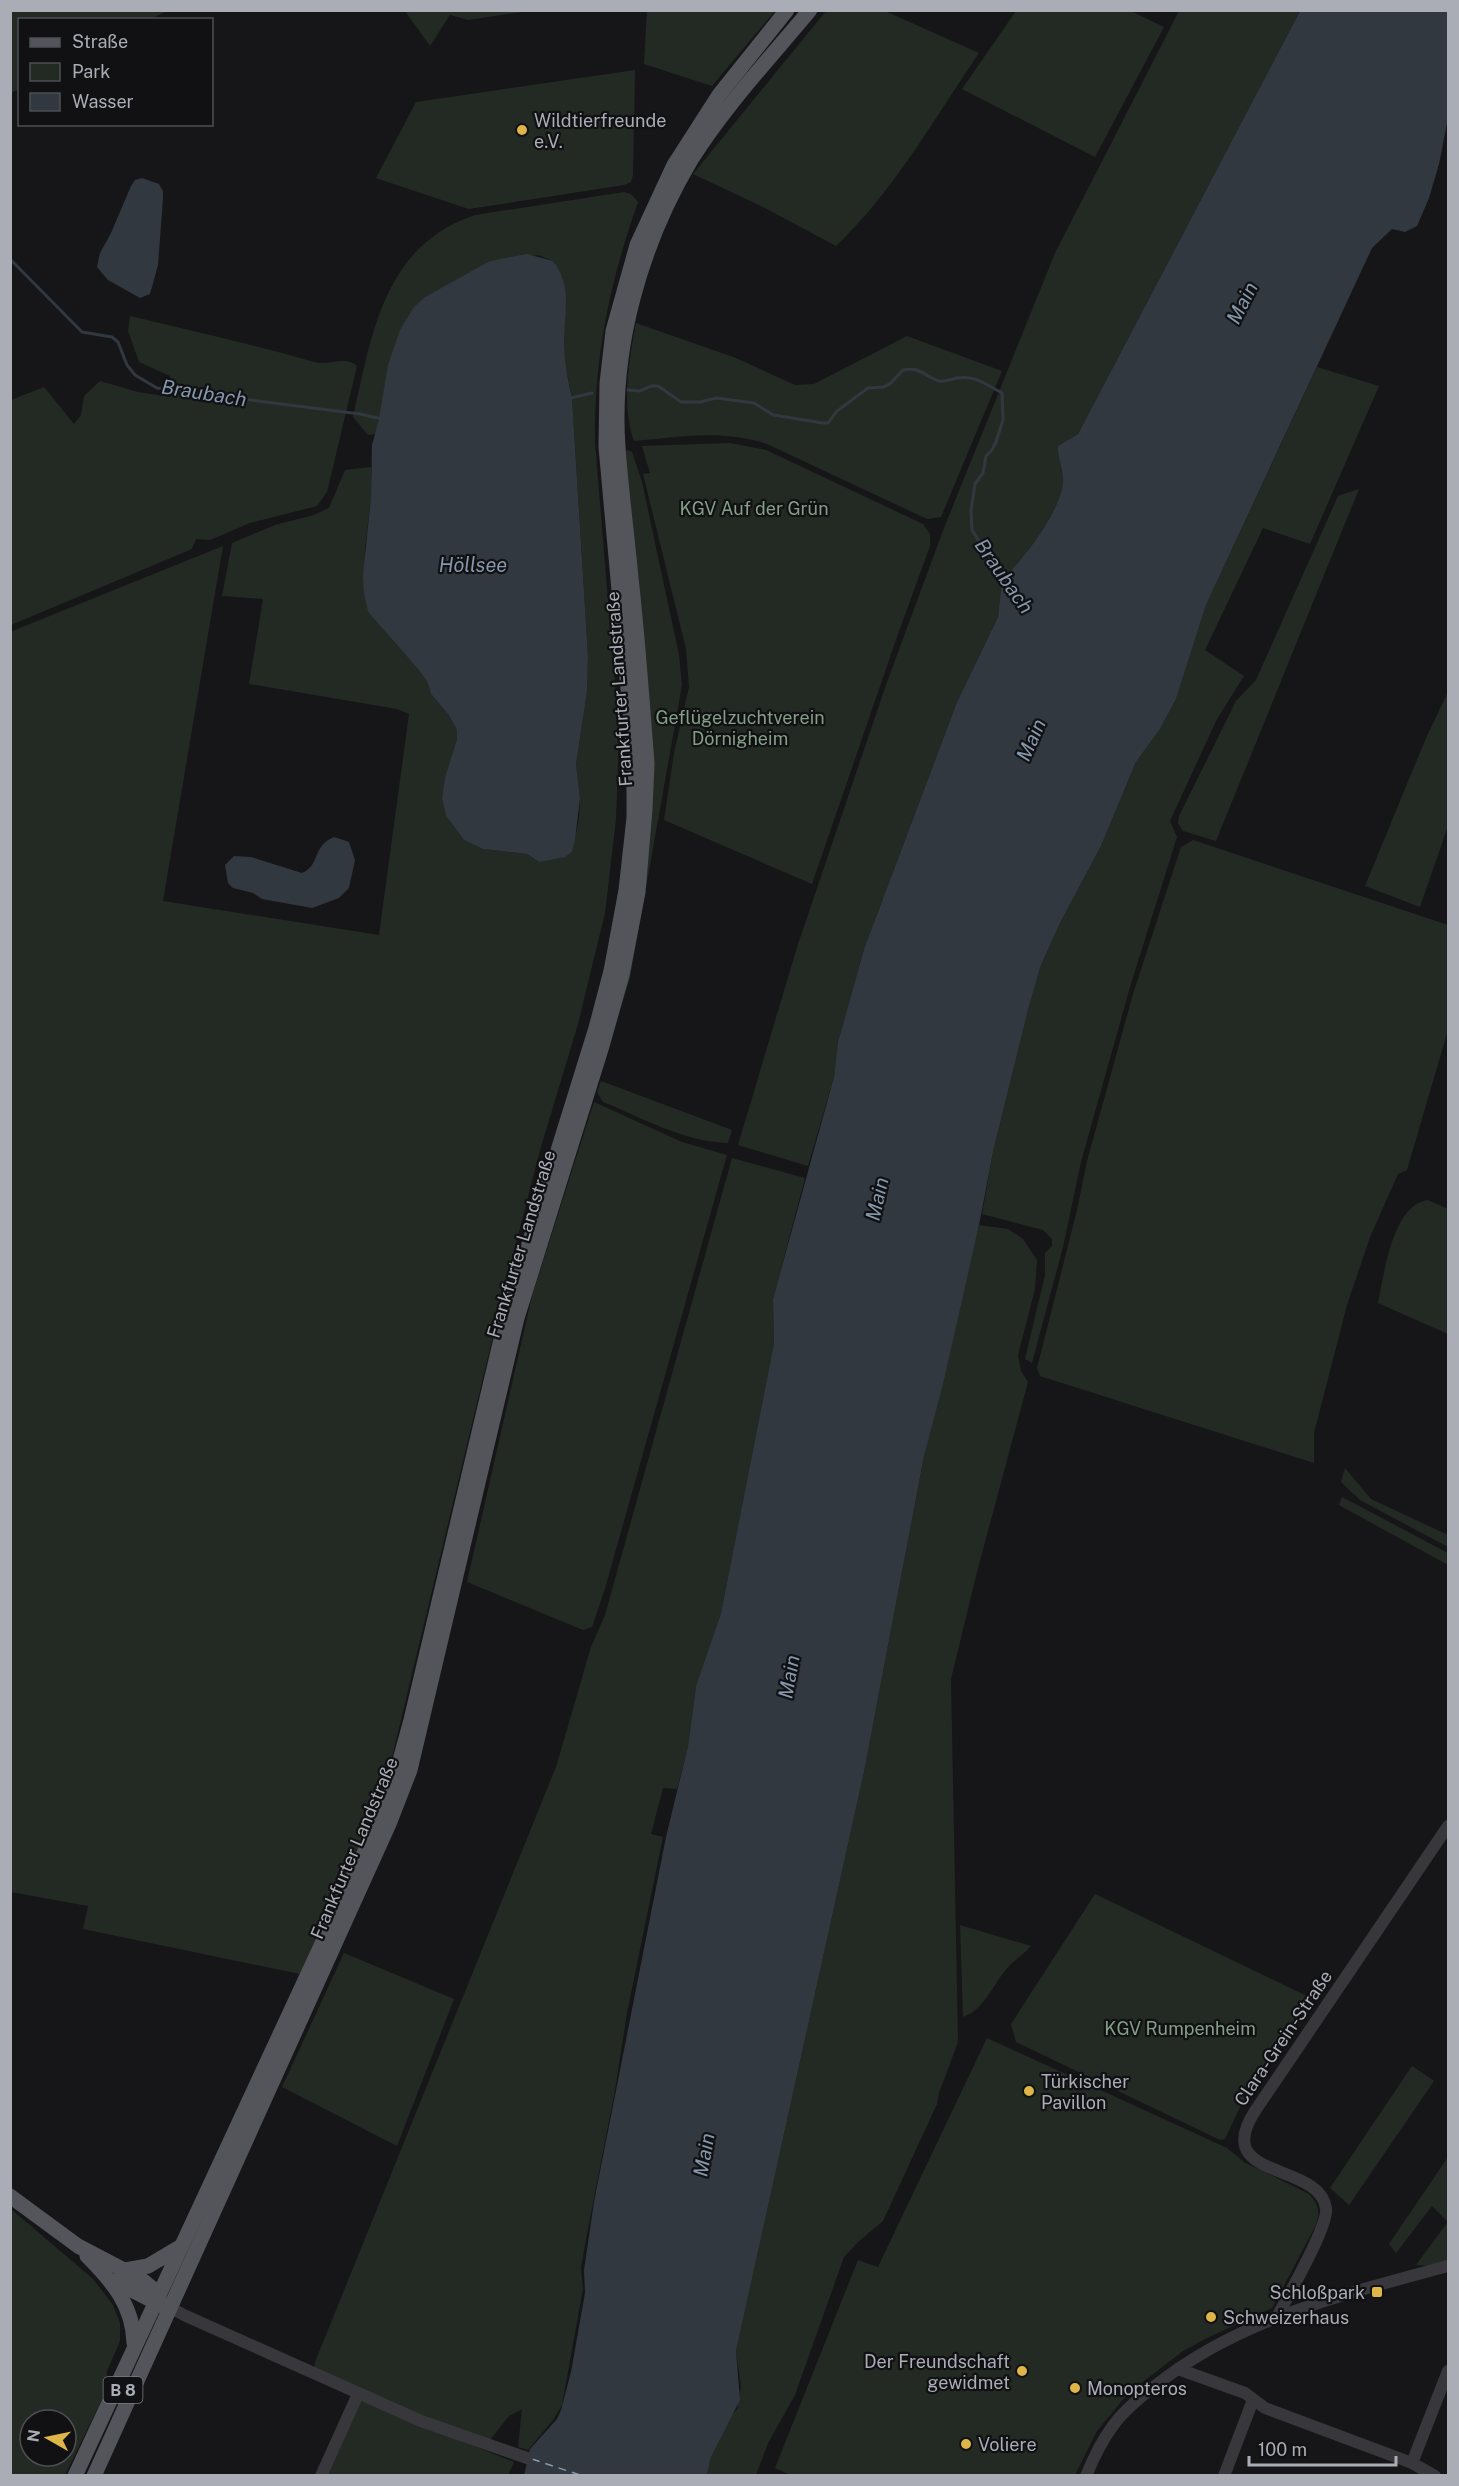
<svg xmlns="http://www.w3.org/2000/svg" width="1459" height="2486" font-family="'Public Sans',sans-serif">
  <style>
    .green { fill: #232a24; fill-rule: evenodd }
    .water { fill: #31383f }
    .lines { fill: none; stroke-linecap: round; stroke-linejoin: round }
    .stream { stroke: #31383f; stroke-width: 3 }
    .ferry { stroke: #8598ad; stroke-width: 1.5; stroke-dasharray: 8 6; stroke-linecap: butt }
    .minor { stroke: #38383c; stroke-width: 12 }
    .major { stroke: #54555b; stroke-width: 15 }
    .poi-dot { fill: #ddb549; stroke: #111113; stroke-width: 2 }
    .labels { text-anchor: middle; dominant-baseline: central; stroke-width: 4.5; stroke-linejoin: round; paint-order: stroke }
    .shield { fill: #111113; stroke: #7c7e85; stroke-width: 1.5 }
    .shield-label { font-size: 16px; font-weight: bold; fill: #aaadb6 }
    .poi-label { font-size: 18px; fill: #aaadb6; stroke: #111113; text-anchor: start }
    .park-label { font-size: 18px; fill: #839f87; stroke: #111113 }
    .street-label { font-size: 18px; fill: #aaadb6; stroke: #111113 }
    .water-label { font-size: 20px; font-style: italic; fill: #8598ad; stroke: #111113 }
  </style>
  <rect width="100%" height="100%" fill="#161618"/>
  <g class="green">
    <path d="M11 10H167V11L151 19 20 20 19 89 11 93Z"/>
    <path d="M647 10H775V11L712 86 644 64Z"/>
    <path d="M405 11 529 10V11L468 20 450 15 430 46Z"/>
    <path d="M826 11H885L979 53C934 119 894 191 836 246L763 207 693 174Z"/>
    <path d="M1016 11H1131L1164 27 1095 157 962 89Z"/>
    <path d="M1179 11H1300L1078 434 1058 446C1057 458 1064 470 1063 482 1061 510 1023 561 1002 579L998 617 957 702 864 949 838 1042 834 1077 808 1166 738 1145 798 944 887 682 944 528 1055 253Z"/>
    <path d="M635 70 633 175 631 182 624 185 469 209 376 178 416 102Z"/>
    <path d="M624 192 631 194 638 202C610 282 594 356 595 442L619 735 616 819 605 913 578 1024 540 1150 505 1286 387 1778 379 1801 300 1974 83 1929 88 1906 11 1892 10 632 223 546 163 901 379 935 409 714 397 709 249 684 263 599 222 596 232 543 275 525 314 515 329 508 345 470 371 467V497L365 549 364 594 368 612 418 669 427 681 431 694 448 714 457 730V739L445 777 442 798 446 816 464 840 483 849 527 854 539 862 572 852 579 819 580 798 576 764 587 692 588 656 572 398 564 359 563 278 553 261 538 255 490 261 472 272 379 419 376 434 368 435 353 417C372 334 383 246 475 215Z"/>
    <path d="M130 316C192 331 253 344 314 362 329 366 345 355 357 366L327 492 317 506 250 523 210 540 196 539 192 549 11 625V400L44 387 74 424 81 415 84 396 100 381 138 392 171 397 170 376 139 362 128 331Z"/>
    <path d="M636 323 736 358 795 385 814 384 907 336 1002 371 941 517 927 519 767 444C721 429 681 437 634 441 621 405 629 360 636 323Z"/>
    <path d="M1317 367 1379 386 1310 544 1263 528 1205 650 1244 676 1217 719 1170 821 1177 837 1130 987 1081 1162 1063 1247 1032 1363 1025 1359 1045 1275V1253L1052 1246V1239L1043 1230 982 1214 993 1152 1029 1006 1041 965 1060 923 1101 846 1136 762 1160 729 1176 699 1206 605Z"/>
    <path d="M730 443 766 450 923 524 930 534V546L898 634 812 884 664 820 674 753 689 687 686 649 643 474 650 473 642 446Z"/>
    <path d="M628 450 632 452 642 482 679 655 682 685 630 978 598 1080 633 939 623 453Z"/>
    <path d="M1359 489 1216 841 1183 831 1178 823 1179 816 1236 701 1256 680 1338 496Z"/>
    <path d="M1448 692V826L1420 907 1365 886 1426 738Z"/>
    <path d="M1193 840 1448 925V1030L1407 1170 1398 1174 1370 1237 1347 1305 1314 1433V1463L1040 1376 1037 1368 1077 1210 1087 1161 1133 994 1181 847Z"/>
    <path d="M601 1081 732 1130 728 1143C684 1142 643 1118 603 1102L597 1092Z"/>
    <path d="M594 1102 682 1142 727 1155 606 1585 592 1627 583 1630 467 1582 532 1296Z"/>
    <path d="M732 1158 805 1178 773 1299 774 1343 721 1613 696 1686 688 1746 677 1789 663 1788 651 1834 663 1837 627 2013 615 2090 587 2234 581 2268 583 2289 562 2405 553 2420 528 2450 518 2447 522 2409 509 2416 490 2440 423 2417 314 2369 315 2362 556 1767 591 1647 605 1615Z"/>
    <path d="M1428 1200 1448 1209V1334L1378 1303C1384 1275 1392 1205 1428 1200Z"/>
    <path d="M979 1225 1008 1229 1023 1239 1037 1260 1035 1289 1018 1355 1021 1371 1028 1382 977 1572 951 1679 958 2042 939 2093 937 2104 883 2221 858 2242 844 2257 795 2395 768 2443 756 2475 707 2476 711 2457 731 2416 737 2409 741 2387 736 2351 864 1772 924 1456Z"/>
    <path d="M1345 1468 1371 1499 1448 1535V1547L1360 1500 1341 1482Z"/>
    <path d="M1342 1497 1448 1553V1565L1339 1505Z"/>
    <path d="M1095 1894 1313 1999 1241 2105 1225 2139 1220 2140 1016 2042 1011 2024Z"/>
    <path d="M960 1925 1031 1946C1024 1954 1017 1958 1010 1965 994 1981 986 2009 963 2017Z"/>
    <path d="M344 1953 454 1999 397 2146 282 2087Z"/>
    <path d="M987 2038 1227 2148 1244 2162 1309 2194C1318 2204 1321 2212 1316 2225L1272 2308 1205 2339 1183 2351 1144 2381 1126 2396 1097 2431 1075 2475 793 2476 775 2468 858 2260 878 2267Z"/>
    <path d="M1412 2066 1434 2081 1349 2205 1330 2188Z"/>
    <path d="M1448 2157V2262L1431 2266 1416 2265 1448 2222 1432 2206 1396 2253 1389 2244Z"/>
    <path d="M11 2209 93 2279 113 2305 120 2323V2341L107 2371V2389L65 2475H11ZM30 2420H66V2456H30Z"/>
    <path d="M352 2397 514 2462 508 2475 319 2476Z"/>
  </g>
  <g class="water">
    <path d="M1300 11H1448V118L1439 164 1429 198 1417 226 1405 232 1392 229 1372 248 1206 605 1176 699 1160 729 1136 762 1101 846 1060 923 1041 965 1029 1006 993 1152 979 1225 943 1384 924 1456 864 1772 736 2351 740 2400 711 2457 707 2475 524 2476 530 2449 557 2419 561 2410 571 2372 585 2293 584 2270 594 2202 666 1837 688 1746 696 1686 721 1613 774 1343 773 1299 834 1077 838 1042 864 949 957 702 998 617 1002 579C1023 561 1061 510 1063 482 1064 470 1057 458 1058 446L1078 434Z"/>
    <path d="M142 178 159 184 163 191V199L158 265 150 294 140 298 108 280 97 267 100 253 111 233 131 186 135 180Z"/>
    <path d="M527 254 553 261C573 286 564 313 564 342 564 361 568 380 572 398L588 656 587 692 576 764 580 798 575 840 572 852 565 857 539 862 527 854 483 849 464 840 446 816 442 798 445 777 457 739V730L448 714 431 694 427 681 418 669 368 612 364 594 363 575 371 497 372 445 379 419 388 365 400 330 414 307 425 297 490 261Z"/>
    <path d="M334 837 349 842 355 860 349 888 339 898 312 908 262 899 253 893 233 888 228 883 225 865 234 856 251 857 302 873C321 865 311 847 334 837Z"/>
  </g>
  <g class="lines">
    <g class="stream">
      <path d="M10 259 82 332 112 337 118 342 127 365 135 375 157 388 360 414 382 419"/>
      <path d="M628 390 640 391 651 386H658L681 402H700L716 398 754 403 773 415 823 423H828L837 411 868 388 883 387 890 384 903 370C920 366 925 377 939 381 945 382 951 379 957 378 976 375 986 385 1002 393L1003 420 996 442 992 450 986 456 983 473 975 484 971 511 972 530 1004 582"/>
      <path d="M571 398 592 393"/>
    </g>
    <path class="ferry" d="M532 2459 583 2476"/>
    <g class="minor">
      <path d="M166 2302 171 2308 186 2316 421 2421 527 2458"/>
      <path d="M1277 2317C1287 2297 1329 2226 1326 2208 1319 2161 1210 2181 1255 2111L1448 1826"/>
      <path d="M1178 2369 1245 2393 1265 2408 1412 2463 1435 2476"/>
      <path d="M1412 2463 1448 2371"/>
      <path d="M321 2476 358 2394"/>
      <path d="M1086 2476C1093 2459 1101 2442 1112 2427 1123 2411 1139 2398 1155 2386 1239 2318 1346 2294 1448 2266"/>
      <path d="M1224 2476 1253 2400"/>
    </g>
    <g class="major">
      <path d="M10 2196 78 2246 141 2279 158 2293 159 2302"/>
      <path d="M87 2256C112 2281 133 2305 134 2343"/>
      <path d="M125 2270 148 2266 180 2247"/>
      <path d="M114 2281 163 2306"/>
      <path d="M75 2476 371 1838 395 1778 411 1720 506 1318 596 1028 611 971 626 890 634 818V755L606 447 607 383 613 331 637 245 674 165 719 95 787 10"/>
      <path d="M94 2476 389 1824 410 1770 517 1318 602 1046 622 975 638 892 645 809 647 763C642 701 638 639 631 578 627 534 621 490 618 447 611 348 641 244 691 160 724 107 770 58 810 10"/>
    </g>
  </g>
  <g class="poi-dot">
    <circle cx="522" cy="130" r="6"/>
    <circle cx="1029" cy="2091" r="6"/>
    <rect x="1371" y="2286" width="12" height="12" rx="3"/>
    <circle cx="1211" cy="2317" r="6"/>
    <circle cx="1022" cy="2371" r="6"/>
    <circle cx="1075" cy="2388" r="6"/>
    <circle cx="966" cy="2444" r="6"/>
  </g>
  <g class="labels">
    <rect class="shield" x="103.5" y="2377" width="39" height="26" rx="4.5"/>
    <g class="shield-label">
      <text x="123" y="2390">B 8</text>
    </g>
    <g class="poi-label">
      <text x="534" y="120">Wildtierfreunde<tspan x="534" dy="21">e.V.</tspan></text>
      <text x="1041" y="2081">Türkischer<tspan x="1041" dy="21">Pavillon</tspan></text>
      <text x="1365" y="2292" text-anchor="end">Schloßpark</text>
      <text x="1223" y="2317">Schweizerhaus</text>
      <text x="1010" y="2361" text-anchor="end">Der Freundschaft<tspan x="1010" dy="21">gewidmet</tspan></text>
      <text x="1087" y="2388">Monopteros</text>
      <text x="978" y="2444">Voliere</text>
    </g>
    <g class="park-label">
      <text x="754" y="508">KGV Auf der Grün</text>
      <text x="740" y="717">Geflügelzuchtverein<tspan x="740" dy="21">Dörnigheim</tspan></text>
      <text x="1180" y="2028">KGV Rumpenheim</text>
    </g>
    <g class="street-label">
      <text transform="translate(619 689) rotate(-94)">Frankfurter Landstraße</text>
      <text transform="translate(521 1244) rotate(-73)">Frankfurter Landstraße</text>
      <text transform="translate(354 1848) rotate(-67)">Frankfurter Landstraße</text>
      <text transform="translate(1283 2038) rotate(-56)">Clara-Grein-Straße</text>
    </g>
    <g class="water-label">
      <text transform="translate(1242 303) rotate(-63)">Main</text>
      <text transform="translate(204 393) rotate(9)">Braubach</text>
      <text x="473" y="565">Höllsee</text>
      <text transform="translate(1004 576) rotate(55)">Braubach</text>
      <text transform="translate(1031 740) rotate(-66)">Main</text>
      <text transform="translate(877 1199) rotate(-77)">Main</text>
      <text transform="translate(789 1677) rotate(-80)">Main</text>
      <text transform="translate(704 2155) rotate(-80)">Main</text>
    </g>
  </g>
  <rect width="1459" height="2486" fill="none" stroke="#aaadb6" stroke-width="24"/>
  <rect x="18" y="18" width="195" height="108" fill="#111113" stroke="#4e4f54" stroke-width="1.5"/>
  <rect x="30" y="38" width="30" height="9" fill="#54555b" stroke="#4e4f54" stroke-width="1.5"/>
  <text x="72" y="48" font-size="18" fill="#aaadb6">Straße</text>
  <rect x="30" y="63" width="30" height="18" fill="#232a24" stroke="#4e4f54" stroke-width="1.5"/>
  <text x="72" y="78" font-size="18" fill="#aaadb6">Park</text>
  <rect x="30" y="93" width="30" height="18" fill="#31383f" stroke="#4e4f54" stroke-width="1.5"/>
  <text x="72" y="108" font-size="18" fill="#aaadb6">Wasser</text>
  <g transform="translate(48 2438) rotate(279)"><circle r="28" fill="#111113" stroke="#4e4f54" stroke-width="1.5"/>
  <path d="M0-4.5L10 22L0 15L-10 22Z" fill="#ddb549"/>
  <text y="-9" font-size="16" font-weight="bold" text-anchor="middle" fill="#aaadb6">N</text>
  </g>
  <path d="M1249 2456v9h147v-9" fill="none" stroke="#aaadb6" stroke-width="3"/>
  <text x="1258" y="2456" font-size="18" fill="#aaadb6" stroke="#111113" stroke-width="4.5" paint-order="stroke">100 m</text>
</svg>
